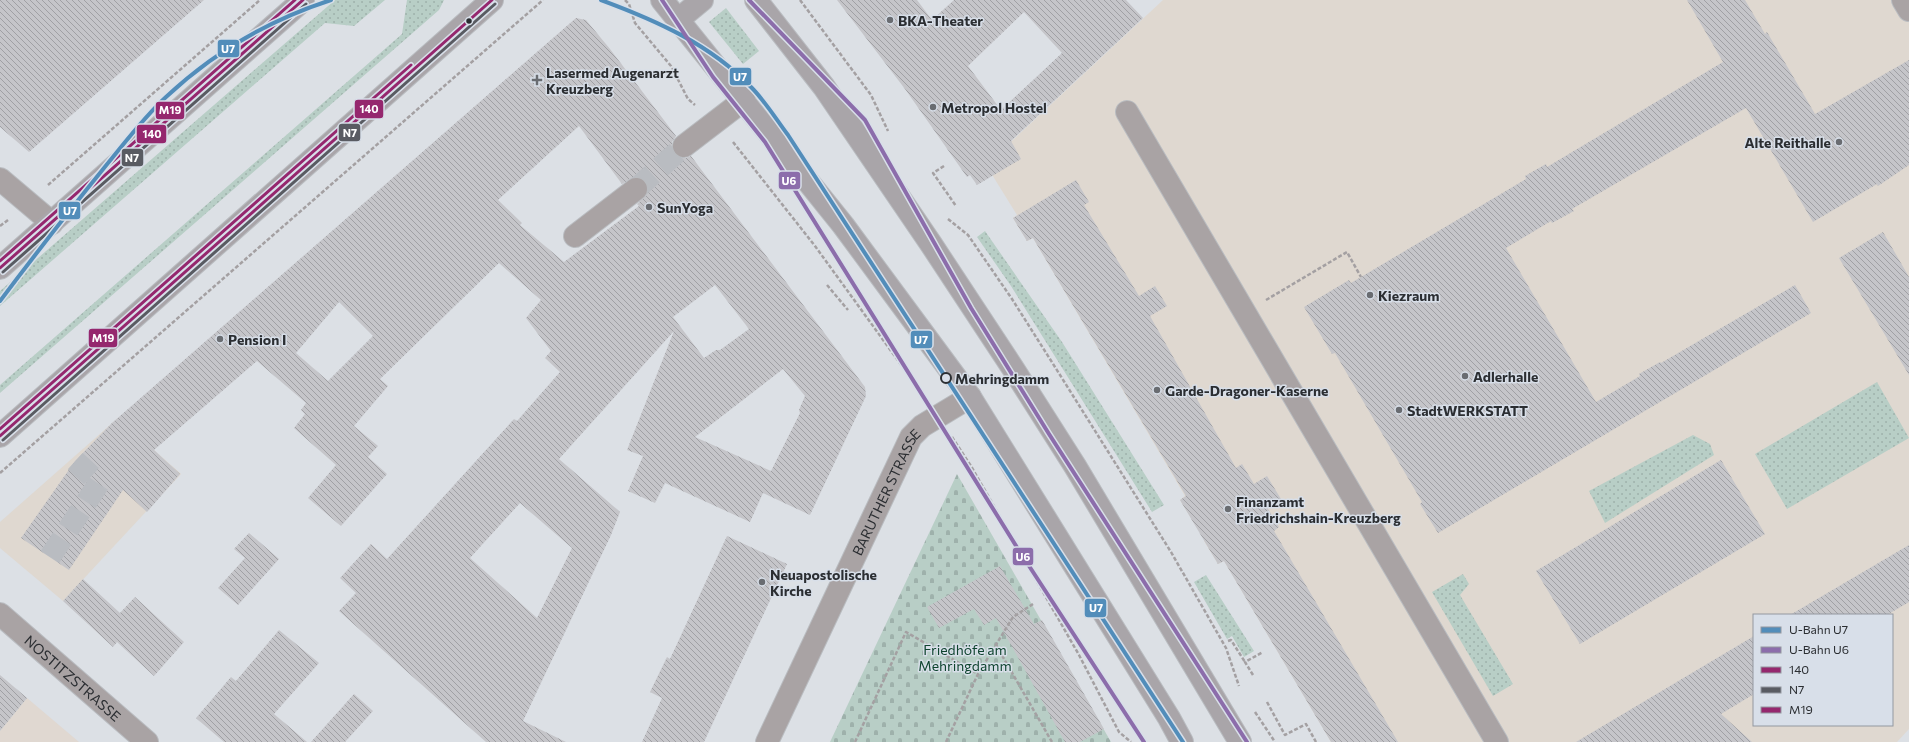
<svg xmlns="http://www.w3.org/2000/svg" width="1909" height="742" font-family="Commissioner,sans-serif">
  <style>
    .commercial { fill: #dfd8d0; fill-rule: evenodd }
    .education { fill: #e0d8d1 }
    .grass { fill: url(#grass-dots) }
    .cemetery { fill: url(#cemetery-stones) }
    .building { fill: url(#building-back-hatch); fill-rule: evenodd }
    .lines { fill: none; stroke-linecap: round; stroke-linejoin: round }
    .minor-tunnel { stroke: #b9bcc1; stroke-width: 22; stroke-dasharray: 22 11; stroke-linecap: butt }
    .minor-casing { stroke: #b9bcc0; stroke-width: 24 }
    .major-casing { stroke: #b9bcc0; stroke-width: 24 }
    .path { stroke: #a4a0a2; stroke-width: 2.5; stroke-dasharray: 4 2; stroke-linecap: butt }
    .minor { stroke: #a9a3a4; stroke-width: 22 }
    .major { stroke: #a9a5a9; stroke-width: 22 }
    .bus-1-casing { stroke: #d8dfe9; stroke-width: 6 }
    .bus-2-casing { stroke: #d8dfe9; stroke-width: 6 }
    .bus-3-casing { stroke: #d8dfe9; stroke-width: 6 }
    .bus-1 { stroke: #95276e; stroke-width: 3 }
    .bus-2 { stroke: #595b62; stroke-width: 3 }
    .bus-3 { stroke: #95276e; stroke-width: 3 }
    .metro-1-casing { stroke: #d8dfe9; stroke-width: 7 }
    .metro-2-casing { stroke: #d8dfe9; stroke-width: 7 }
    .metro-1 { stroke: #528dba; stroke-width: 4 }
    .metro-2 { stroke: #8c6dab; stroke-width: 4 }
    .poi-dot { fill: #696c71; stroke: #d8dfe9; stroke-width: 1.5 }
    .bus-dot { fill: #2b2e32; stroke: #d8dfe9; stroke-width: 1.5 }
    .stop-dot { fill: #d8dfe9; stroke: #2b2e32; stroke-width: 2 }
    .labels { text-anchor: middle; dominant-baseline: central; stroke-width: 3; stroke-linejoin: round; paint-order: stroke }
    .poi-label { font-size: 14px; font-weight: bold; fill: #2b2e32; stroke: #d8dfe9; text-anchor: start }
    .stop-label { font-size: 14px; font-weight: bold; fill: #2b2e32; stroke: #d8dfe9; text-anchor: start }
    .street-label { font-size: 14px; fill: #2b2e32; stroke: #d8dfe9 }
    .park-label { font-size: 14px; fill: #0f442f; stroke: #d8dfe9 }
    .line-badge { stroke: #d8dfe9; stroke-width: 1.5 }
    .badge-label { font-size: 11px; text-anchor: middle; font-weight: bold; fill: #fff }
  </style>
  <defs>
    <pattern id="grass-dots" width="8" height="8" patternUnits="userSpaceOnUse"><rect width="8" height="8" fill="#b8cec6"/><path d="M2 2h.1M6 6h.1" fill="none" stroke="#9eb1ab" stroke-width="1.8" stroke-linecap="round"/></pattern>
    <pattern id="cemetery-stones" width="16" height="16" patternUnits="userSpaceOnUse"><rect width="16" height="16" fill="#b8cec6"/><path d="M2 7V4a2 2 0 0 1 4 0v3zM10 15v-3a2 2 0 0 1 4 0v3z" fill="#9eb1ab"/></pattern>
    <pattern id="building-back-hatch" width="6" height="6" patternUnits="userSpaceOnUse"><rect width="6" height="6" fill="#c5c5c9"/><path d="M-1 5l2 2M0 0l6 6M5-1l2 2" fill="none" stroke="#a0a0a4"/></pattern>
  </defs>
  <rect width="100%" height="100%" fill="#dce0e5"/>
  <g class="commercial">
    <path d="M1163 0H1909V729L1897 742H1331L1224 561 1218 564 1204 541 1208 539 1197 521 1194 523 1180 500 1185 496 1033 238 1027 241 1013 218 1017 215 986 165ZM1754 615H1892V725H1754Z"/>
    <path d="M118 418 181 474 63 601 0 548V522Z"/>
  </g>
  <path class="education" d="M27 698 79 742H0V731Z"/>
  <g class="grass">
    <path d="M335 0H385L354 26 325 23 0 306V291Z"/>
    <path d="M407 0H444L439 10 0 393V385L402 34Z"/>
    <path d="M726 8 759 51 743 64 709 22Z"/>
    <path d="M985 231 1062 342 1164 505 1152 512 1011 286 977 237Z"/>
    <path d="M1877 382 1909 438 1787 509 1755 454Z"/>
    <path d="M1693 435 1710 444 1714 455 1605 523 1589 491Z"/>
    <path d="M1463 574 1469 584 1460 595 1513 684 1493 696 1432 592Z"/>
    <path d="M1206 575 1254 651 1244 657 1232 636 1227 639 1194 582Z"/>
  </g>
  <path class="cemetery" d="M957 474 1111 742H830Z"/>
  <g class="building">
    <path d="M0 0H204L29 152 0 127Z"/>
    <path d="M837 0H917L932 20 954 0H1126L1143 18 1011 141 1021 159 977 185 970 175 967 177 905 89ZM1024 12 1062 53 1001 110 968 66Z"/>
    <path d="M1687 0H1745L1765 34 1767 32 1815 114 1909 60V165L1878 186 1877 184 1813 222 1746 108 1572 209 1574 211 1552 223 1551 221 1506 248 1596 402 1640 376 1639 374 1660 362 1661 363 1795 285 1811 313 1438 533 1420 504 1422 502 1335 353 1332 354 1304 307 1349 280 1351 283 1526 179 1525 176 1546 164 1547 167 1723 62Z"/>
    <path d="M576 18 586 20 610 49 676 136 672 142V148L674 153 680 158H686L691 156 865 387 866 396 810 515 763 493 750 522 665 483 655 503 628 491 643 456 627 450 674 331 559 459 620 512 611 535 523 721 566 742H486L339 611 356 593 340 578 371 544 387 559 514 419 517 421 560 372 545 358 551 351 526 318 541 300 499 263 380 379 388 386 354 426 378 446 368 457 387 474 341 526 308 498 336 465 294 428 305 414 301 410 306 403 257 361 154 450 180 474 147 512 123 490 69 570 21 538 75 461 112 423ZM579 126 622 184 634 177H640L646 182 648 188 647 194 637 204 639 206 564 262 520 225 522 223 498 200ZM715 285 749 329 720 350H716L704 358 673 317ZM339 302 373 336 328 381 296 353ZM783 369 805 396 799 410 800 413 771 471 695 437ZM520 503 572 548 537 618 470 558Z"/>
    <path d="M1076 180 1089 202 1084 205 1139 296 1155 286 1167 306 1150 316 1236 468 1242 464 1254 484 1267 476 1281 499 1267 507 1279 527 1274 531 1398 742H1331L1224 561 1218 564 1180 500 1186 496 1033 238 1027 241 1013 218Z"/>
    <path d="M1883 232 1909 277V375L1839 258Z"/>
    <path d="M1721 460 1765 534 1580 644 1536 571Z"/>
    <path d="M249 533 279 559 238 605 218 588 245 558 234 549Z"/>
    <path d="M727 536 787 564 704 742H642L662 698 650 692 667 657 670 659Z"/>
    <path d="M1909 545V602L1887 615H1790Z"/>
    <path d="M1000 566 1034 624 1042 620 1104 729 1080 742H1065L996 618 984 625 974 609 939 628 927 607Z"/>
    <path d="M83 579 120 613 135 597 184 642 154 676 117 642 113 647 63 601Z"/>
    <path d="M279 630 319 663 274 714 307 742H224L196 718 231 677 236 681Z"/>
    <path d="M1754 636V694L1721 714 1752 742H1576Z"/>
    <path d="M0 675 27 698 0 731Z"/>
    <path d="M354 694 373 711 345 742H311Z"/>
  </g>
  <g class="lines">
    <g class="minor-tunnel">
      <path d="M636 189 684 146"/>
      <path d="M50 557 99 483 75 461"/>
    </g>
    <defs>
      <g id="minor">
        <path d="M1903 0 1909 10"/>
        <path d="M1127 112 1497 742"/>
        <path d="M684 146 744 100"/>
        <path d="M0 179 52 223"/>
        <path d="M575 236 636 189"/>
        <path id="s1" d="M0 614 147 742"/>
        <path id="s2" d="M767 742 911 437 922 426 970 397"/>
      </g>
      <g id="major">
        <path d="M662 0 843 225 970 397 1169 718 1182 742"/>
        <path d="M756 0 824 87 931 244 1014 370 1075 466 1240 742"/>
        <path d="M679 19 702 0"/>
        <path d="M0 268 303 0"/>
        <path d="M0 436 492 0"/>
      </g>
    </defs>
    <use href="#minor" class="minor-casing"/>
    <use href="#major" class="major-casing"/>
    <g class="path">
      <path d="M625 0 629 4 635 23 671 66 688 99 695 105"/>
      <path d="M800 0 871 95 888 131"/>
      <path d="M733 142 815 246 923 395"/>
      <path d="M944 166 933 173 956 206"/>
      <path d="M48 185 260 0"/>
      <path d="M948 219 968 235 1012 299 1055 367 1171 552 1226 648 1239 686"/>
      <path d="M0 226 8 220"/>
      <path d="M827 285 848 310"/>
      <path d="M1266 300 1347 252 1361 277"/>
      <path d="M952 437 971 466 1079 655 1119 732 1131 742"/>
      <path d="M0 473 543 0"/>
      <path d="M1228 641 1231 640 1245 662"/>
      <path d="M996 645 1052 742"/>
      <path d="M1253 675 1245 662 1263 652"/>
      <path d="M1267 702 1285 735 1306 724 1316 742"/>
      <path d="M1255 712 1275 742"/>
      <path d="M855 742 906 632 978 674"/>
      <path d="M946 742 978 674 1013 617 1033 604"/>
    </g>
    <use href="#minor" class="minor"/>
    <use href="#major" class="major"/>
    <defs>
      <g id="bus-1">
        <path d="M0 268 303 0"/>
        <path d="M0 436 492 0"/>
      </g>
      <g id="bus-2">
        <path d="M3 272 306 4"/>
        <path d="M3 440 495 4"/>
      </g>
      <g id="bus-3">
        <path d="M0 261 295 0"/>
        <path d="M0 429 411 65"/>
      </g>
    </defs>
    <use href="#bus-1" class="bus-1-casing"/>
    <use href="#bus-2" class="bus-2-casing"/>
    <use href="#bus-3" class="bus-3-casing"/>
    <use href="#bus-1" class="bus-1"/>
    <use href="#bus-2" class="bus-2"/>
    <use href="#bus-3" class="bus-3"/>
    <defs>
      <g id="metro-1">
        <path d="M601 0C655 20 710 44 751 87 765 101 776 119 788 135L1183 742"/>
        <path d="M0 301C34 256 69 211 104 168 124 144 143 118 166 97 213 53 269 20 331 0"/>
      </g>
      <g id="metro-2">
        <path d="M662 0 713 77 765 142 1018 549 1144 742"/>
        <path d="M749 0 865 120 971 308 1049 434 1247 742"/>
      </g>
    </defs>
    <use href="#metro-1" class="metro-1-casing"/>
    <use href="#metro-2" class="metro-2-casing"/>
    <use href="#metro-1" class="metro-1"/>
    <use href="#metro-2" class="metro-2"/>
  </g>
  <g class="poi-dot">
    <circle cx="890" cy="20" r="4"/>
    <path d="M535 74h4v4h4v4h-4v4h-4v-4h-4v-4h4z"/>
    <circle cx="933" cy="107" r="4"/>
    <circle cx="1839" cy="142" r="4"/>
    <circle cx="649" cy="207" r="4"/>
    <circle cx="1370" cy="295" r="4"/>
    <circle cx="220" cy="339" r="4"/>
    <circle cx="1465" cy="376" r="4"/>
    <circle cx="1157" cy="390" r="4"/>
    <circle cx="1399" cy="410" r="4"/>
    <circle cx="1228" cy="509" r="4"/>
    <circle cx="762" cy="582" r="4"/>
  </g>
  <circle class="bus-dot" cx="469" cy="21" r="3.5"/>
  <circle class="stop-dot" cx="946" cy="378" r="5"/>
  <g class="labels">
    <g class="poi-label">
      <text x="898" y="20">BKA-Theater</text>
      <text x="546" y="72">Lasermed Augenarzt<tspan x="546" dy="16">Kreuzberg</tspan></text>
      <text x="941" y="107">Metropol Hostel</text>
      <text x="1831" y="142" text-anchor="end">Alte Reithalle</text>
      <text x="657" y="207">SunYoga</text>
      <text x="1378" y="295">Kiezraum</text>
      <text x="228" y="339">Pension I</text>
      <text x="1473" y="376">Adlerhalle</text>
      <text x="1165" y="390">Garde-Dragoner-Kaserne</text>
      <text x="1407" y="410">StadtWERKSTATT</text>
      <text x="1236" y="501">Finanzamt<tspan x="1236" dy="16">Friedrichshain-Kreuzberg</tspan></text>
      <text x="770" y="574">Neuapostolische<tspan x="770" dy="16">Kirche</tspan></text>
    </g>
    <g class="stop-label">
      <text x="955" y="378">Mehringdamm</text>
    </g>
    <g class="street-label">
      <text stroke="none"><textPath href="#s2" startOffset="277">BARUTHER STRASSE</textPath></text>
      <text stroke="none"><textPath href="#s1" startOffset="97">NOSTITZSTRASSE</textPath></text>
    </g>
    <g class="park-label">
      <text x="965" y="649">Friedhöfe am<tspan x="965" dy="16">Mehringdamm</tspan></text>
    </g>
  </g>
  <g class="line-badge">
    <rect x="217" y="39" width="23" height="19" rx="4" fill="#528dba"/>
    <rect x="729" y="67" width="23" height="19" rx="4" fill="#528dba"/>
    <rect x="354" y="99" width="30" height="20" rx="4" fill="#95276e"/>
    <rect x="155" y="101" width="30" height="19" rx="4" fill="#95276e"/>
    <rect x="338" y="123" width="23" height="19" rx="4" fill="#595b62"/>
    <rect x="136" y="124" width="31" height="20" rx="4" fill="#95276e"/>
    <rect x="121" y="148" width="23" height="19" rx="4" fill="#595b62"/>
    <rect x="778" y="171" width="23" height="19" rx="4" fill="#8c6dab"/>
    <rect x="58" y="201" width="23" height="19" rx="4" fill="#528dba"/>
    <rect x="88" y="328" width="30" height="20" rx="4" fill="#95276e"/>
    <rect x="910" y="330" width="23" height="19" rx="4" fill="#528dba"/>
    <rect x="1012" y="547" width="22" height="19" rx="4" fill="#8c6dab"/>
    <rect x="1084" y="598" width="23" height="20" rx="4" fill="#528dba"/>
  </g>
  <g class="badge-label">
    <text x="228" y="53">U7</text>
    <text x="740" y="81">U7</text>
    <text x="369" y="113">140</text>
    <text x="170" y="114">M19</text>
    <text x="350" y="137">N7</text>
    <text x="152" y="138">140</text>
    <text x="132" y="162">N7</text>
    <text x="789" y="185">U6</text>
    <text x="70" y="215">U7</text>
    <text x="103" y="342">M19</text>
    <text x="921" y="344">U7</text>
    <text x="1023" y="561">U6</text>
    <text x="1096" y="612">U7</text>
  </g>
  <rect x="1753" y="614" width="140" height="112" fill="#d8dfe9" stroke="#9398a0"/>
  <rect x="1761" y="627" width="20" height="6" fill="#528dba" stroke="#9398a0"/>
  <text x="1789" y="634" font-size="12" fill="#2b2e32">U-Bahn U7</text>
  <rect x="1761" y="647" width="20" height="6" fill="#8c6dab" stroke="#9398a0"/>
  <text x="1789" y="654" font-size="12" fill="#2b2e32">U-Bahn U6</text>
  <rect x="1761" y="667" width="20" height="6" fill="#95276e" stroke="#9398a0"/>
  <text x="1789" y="674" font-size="12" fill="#2b2e32">140</text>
  <rect x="1761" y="687" width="20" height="6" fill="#595b62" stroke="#9398a0"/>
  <text x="1789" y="694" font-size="12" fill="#2b2e32">N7</text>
  <rect x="1761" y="707" width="20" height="6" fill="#95276e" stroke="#9398a0"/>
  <text x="1789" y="714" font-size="12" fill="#2b2e32">M19</text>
</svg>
